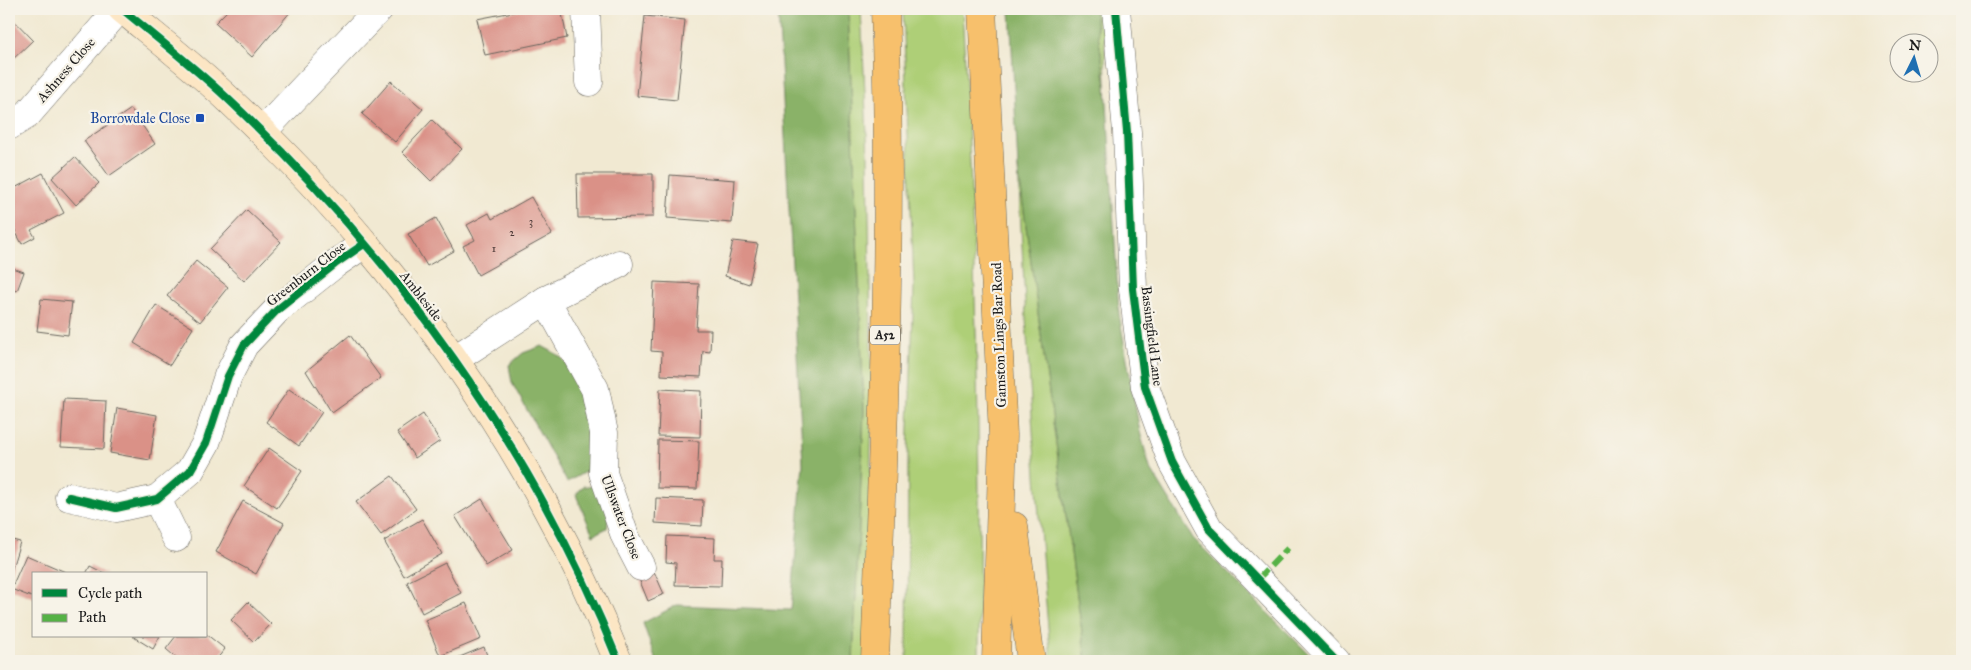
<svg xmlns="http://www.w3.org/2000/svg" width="1971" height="670" font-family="'IM FELL Great Primer',serif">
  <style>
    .green { fill: #aecf77; stroke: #65764a }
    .forest { fill: #8ab268; stroke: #536742 }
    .building { fill: #da9187 }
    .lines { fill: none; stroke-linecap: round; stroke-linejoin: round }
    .street-casing { stroke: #67645c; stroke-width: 29 }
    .secondary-casing { stroke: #67645c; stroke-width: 29 }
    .highway-casing { stroke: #67645c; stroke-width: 29 }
    .path { stroke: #67645c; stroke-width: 3; stroke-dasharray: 4 4; stroke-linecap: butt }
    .street { stroke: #fff; stroke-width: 28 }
    .secondary { stroke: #fce6c4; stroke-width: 28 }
    .highway { stroke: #f7c06c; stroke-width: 28 }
    .quiet { stroke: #55b145; stroke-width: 6; stroke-dasharray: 12 6; stroke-linecap: butt }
    .cycleway-casing { stroke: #f7f3e8; stroke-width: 11 }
    .cycleway { stroke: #00873e; stroke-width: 8 }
    .transit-dot { fill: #1a4fb4; stroke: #f7f3e8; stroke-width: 2 }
    .labels { text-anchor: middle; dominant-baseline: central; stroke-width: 4.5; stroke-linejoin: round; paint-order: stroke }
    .number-label { font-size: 11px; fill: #4c3937 }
    .shield { fill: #f7f3e8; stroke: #5e5c59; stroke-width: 1 }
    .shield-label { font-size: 12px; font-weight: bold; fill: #1c1c1c }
    .street-label { font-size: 14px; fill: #1c1c1c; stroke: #f7f3e8 }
    .transit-label { font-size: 14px; fill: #164399; stroke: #f7f3e8; text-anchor: end }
  </style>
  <rect width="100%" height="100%" fill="#f7f3e8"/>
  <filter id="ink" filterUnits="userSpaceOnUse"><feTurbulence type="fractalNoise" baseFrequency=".02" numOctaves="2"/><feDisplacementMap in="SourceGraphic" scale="10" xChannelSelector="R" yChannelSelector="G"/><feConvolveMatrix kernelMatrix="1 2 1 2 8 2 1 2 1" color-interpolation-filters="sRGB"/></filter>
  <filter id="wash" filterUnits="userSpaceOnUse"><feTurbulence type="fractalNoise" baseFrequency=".0096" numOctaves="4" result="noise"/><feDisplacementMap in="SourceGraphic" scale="20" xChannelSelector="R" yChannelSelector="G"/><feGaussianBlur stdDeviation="1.12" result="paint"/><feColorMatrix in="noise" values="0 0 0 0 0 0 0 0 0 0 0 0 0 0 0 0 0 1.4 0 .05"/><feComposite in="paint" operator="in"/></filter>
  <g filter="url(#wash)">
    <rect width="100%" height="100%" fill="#f1e9d2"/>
    <g class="green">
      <path d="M848 9H861L868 156 872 405 866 661H853L864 411Z"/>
      <path d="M903 9H962C975 226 981 444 979 661H907L908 454 914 286Z"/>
      <path d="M1094 9H1104L1106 85Z"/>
      <path d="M1018 168 1086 661H1051C1036 497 1026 332 1018 168Z"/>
    </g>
    <g class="forest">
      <path d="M778 9H848L864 411 853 661H656L643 623 677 605 791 610 803 464Z"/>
      <path d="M1010 9H1094L1106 85 1119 314 1140 432 1150 468 1193 538 1316 661H1086L1018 168Z"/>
      <path d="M542 346C549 350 560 355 565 361 587 393 590 434 587 471L567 482 512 383 509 365 523 353Z"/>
      <path d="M583 486 597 487 609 512 607 528 593 535 576 495Z"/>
    </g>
    <g id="blocks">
      <g class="building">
        <path d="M229 9H290L292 10 252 57 215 23Z"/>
        <path d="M528 9H561L567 38 485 55 477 19Z"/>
        <path d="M654 9H679V12Z"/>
        <path d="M9 15 33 40 9 63Z"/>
        <path d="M645 16 685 20 677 100 637 96Z"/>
        <path d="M391 81 423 109 395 142 362 114Z"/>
        <path d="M131 109 155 144 109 176 84 141Z"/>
        <path d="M432 120 462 149 431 181 402 152Z"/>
        <path d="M75 157 99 183 76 205 52 178Z"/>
        <path d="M43 173 64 213 31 230 35 237 22 244 9 219V191Z"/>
        <path d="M577 174H653V217L578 218Z"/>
        <path d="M670 175 735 180 732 223 667 218Z"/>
        <path d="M531 197 552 234 478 275 463 246 475 240 467 225 489 213 492 219Z"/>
        <path d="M247 210 281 242 244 281 210 249Z"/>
        <path d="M436 218 454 251 427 266 408 234Z"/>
        <path d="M733 241 758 244 749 284 725 276Z"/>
        <path d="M196 261 228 287 200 322 167 296Z"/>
        <path d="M9 267 24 272 17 291 9 288Z"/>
        <path d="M654 282 699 284 696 330H711L710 352 703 351 701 377 661 375 662 352 651 351Z"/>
        <path d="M41 299 72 302 68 335 37 331Z"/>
        <path d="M156 305 193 328 170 365 134 343Z"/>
        <path d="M350 335 381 378 332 413 306 371Z"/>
        <path d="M289 389 322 412 299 446 266 422Z"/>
        <path d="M660 389 701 391 700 437 658 436Z"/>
        <path d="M64 399 106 401 104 449 61 447Z"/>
        <path d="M117 408 157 415 150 460 110 453Z"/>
        <path d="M423 414 440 441 415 458 397 432Z"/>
        <path d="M658 440 699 441 697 489 657 488Z"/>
        <path d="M269 448 302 471 277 508 244 486Z"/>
        <path d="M392 476 416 509 381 535 356 502Z"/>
        <path d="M656 498 703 500 702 526 655 523Z"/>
        <path d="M482 499 513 550 486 566 455 516Z"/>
        <path d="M243 501 284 523 256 574 216 552Z"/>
        <path d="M422 519 442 554 404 576 384 541Z"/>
        <path d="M667 536 715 538 714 559H722L721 586 675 585 676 563 666 562Z"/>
        <path d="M9 539 20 542 9 578Z"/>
        <path d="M26 555 70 574H34V598L11 589Z"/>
        <path d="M445 563 461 593 422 613 407 582Z"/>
        <path d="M90 566 106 574H86Z"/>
        <path d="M652 567 664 594 648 601 637 574Z"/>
        <path d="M248 602 271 624 254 642 231 620Z"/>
        <path d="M466 603 481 639 440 656 425 620Z"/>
        <path d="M206 634 225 649 215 661H180L166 649 176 636H206Z"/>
        <path d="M132 636H160L153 649Z"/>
        <path d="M484 647 489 661H450Z"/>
      </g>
    </g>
  </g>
  <g filter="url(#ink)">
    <use href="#blocks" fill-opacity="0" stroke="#67645c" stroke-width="1"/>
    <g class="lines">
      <defs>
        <g id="street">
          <path d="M586 9 589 82"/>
          <path d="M1116 9 1127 132 1133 289 1145 387 1172 462 1209 529 1336 661"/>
          <path d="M9 126 27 115 119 9"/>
          <path d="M262 132 379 9"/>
          <path d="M546 300 595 389 604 433 603 473 625 536 641 567"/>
          <path d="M455 359 546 300 619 264"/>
          <path d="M69 497 116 508 157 499 190 471 206 443 228 376 244 345 277 310 335 264 364 244"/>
          <path d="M157 499 176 538"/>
        </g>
        <path id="secondary" d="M122 9C157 38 194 67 227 98 393 254 534 448 618 661"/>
        <g id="highway">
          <path d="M982 9 1003 435 996 661"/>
          <path d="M1014 526 1031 661"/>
          <path d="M875 661C883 444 893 226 885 9"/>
        </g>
      </defs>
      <use href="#street" class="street-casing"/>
      <use href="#secondary" class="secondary-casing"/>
      <use href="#highway" class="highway-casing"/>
      <path class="path" d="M572 661 575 660"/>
      <use href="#street" class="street"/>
      <use href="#secondary" class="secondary"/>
      <use href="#highway" class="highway"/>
      <path class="quiet" d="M1258 579 1288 548"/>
      <defs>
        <g id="cycleway">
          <path d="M122 9C157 38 194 67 227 98 393 254 534 448 618 661"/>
          <path d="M1116 9 1127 132 1133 289 1145 387 1172 462 1209 529 1336 661"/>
          <path d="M69 497 116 508 157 499 190 471 206 443 228 376 244 345 277 310 335 264 364 244"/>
        </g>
      </defs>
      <use href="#cycleway" class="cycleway-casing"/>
      <use href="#cycleway" class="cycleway"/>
    </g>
  </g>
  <rect class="transit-dot" x="195" y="113" width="10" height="10" rx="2.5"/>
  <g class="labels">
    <g class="number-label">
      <text x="531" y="221">3</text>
      <text x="512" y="232">2</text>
      <text x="494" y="248">1</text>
    </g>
    <rect class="shield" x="870" y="325.5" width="30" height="19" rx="4"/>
    <g class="shield-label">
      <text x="885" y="335">A52</text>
    </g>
    <g class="street-label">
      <text transform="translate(66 70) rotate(-49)">Ashness Close</text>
      <text transform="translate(306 274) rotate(-38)">Greenburn Close</text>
      <text transform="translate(421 296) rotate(52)">Ambleside</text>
      <text transform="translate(999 335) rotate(-92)">Gamston Lings Bar Road</text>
      <text transform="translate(1152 336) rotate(83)">Bassingfield Lane</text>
      <text transform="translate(621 517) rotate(69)">Ullswater Close</text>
    </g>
    <g class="transit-label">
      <text x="190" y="118">Borrowdale Close</text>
    </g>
  </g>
  <rect width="1971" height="670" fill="none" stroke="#f7f3e8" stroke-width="30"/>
  <rect x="32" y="572" width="175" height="65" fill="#f7f3e8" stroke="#9f9d96"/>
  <rect x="42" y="589" width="25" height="8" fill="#00873e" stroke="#9f9d96"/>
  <text x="78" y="598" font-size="15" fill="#1c1c1c">Cycle path</text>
  <rect x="42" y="614" width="25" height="8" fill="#55b145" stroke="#9f9d96"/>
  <text x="78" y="622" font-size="15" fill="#1c1c1c">Path</text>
  <g transform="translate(1914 58) rotate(5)"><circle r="24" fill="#f7f3e8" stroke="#9f9d96"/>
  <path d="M0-4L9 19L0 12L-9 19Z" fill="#1f6fb2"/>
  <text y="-8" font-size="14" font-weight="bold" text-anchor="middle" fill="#1c1c1c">N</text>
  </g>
</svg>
